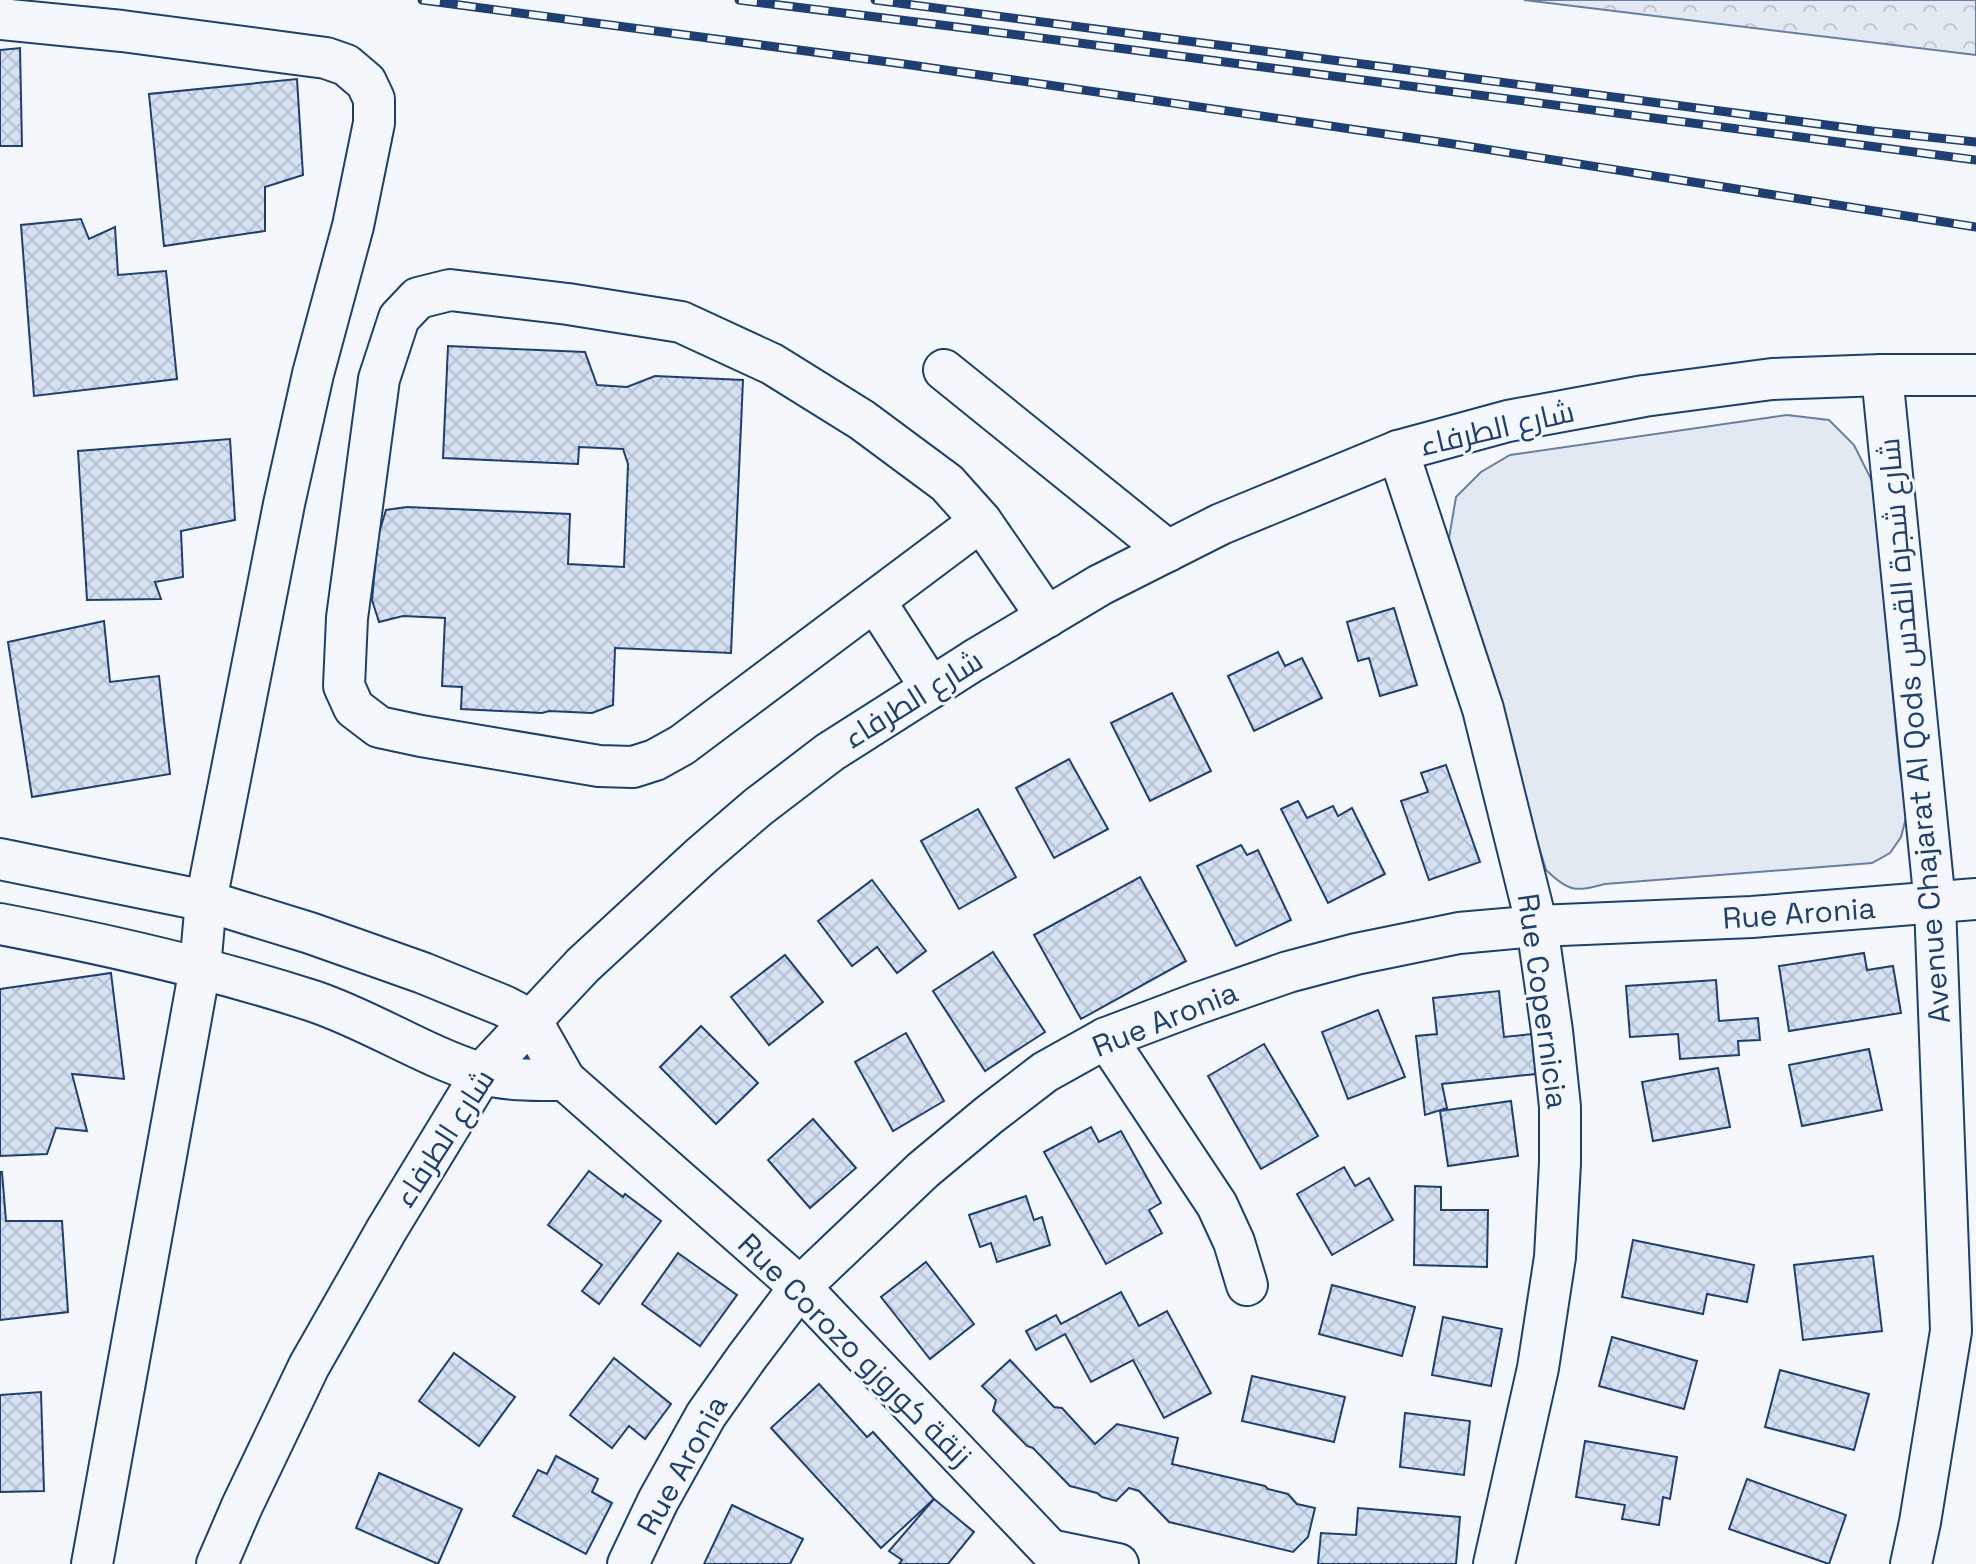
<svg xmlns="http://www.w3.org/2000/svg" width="1976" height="1564" font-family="'Space Grotesk',Cairo,sans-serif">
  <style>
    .forest { fill: url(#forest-crowns); stroke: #687fa3; stroke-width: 2 }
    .green { fill: #e3e9f0; stroke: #687fa3; stroke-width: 2 }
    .building { fill: url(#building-cross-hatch); stroke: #1d3f73; stroke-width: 2 }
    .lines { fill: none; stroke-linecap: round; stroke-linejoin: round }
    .minor-casing { stroke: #1d3f73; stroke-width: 44 }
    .minor { stroke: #f4f7fb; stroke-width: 40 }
    .rail-casing { stroke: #1d3f73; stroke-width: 9 }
    .rail { stroke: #f4f7fb; stroke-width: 6; stroke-dasharray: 18; stroke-linecap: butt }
    .labels { text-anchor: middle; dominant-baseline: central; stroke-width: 6; stroke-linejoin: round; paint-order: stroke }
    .street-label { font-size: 30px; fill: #1d3f73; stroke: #f4f7fb }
  </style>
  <defs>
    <pattern id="forest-crowns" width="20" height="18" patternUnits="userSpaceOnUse" patternTransform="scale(2)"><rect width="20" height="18" fill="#e3e9f0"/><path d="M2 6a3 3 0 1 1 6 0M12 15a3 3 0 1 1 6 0" fill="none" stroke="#c2c9d1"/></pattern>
    <pattern id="building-cross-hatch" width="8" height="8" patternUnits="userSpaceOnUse" patternTransform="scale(2)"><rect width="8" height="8" fill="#d5e0f0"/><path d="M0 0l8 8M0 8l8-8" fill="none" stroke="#b6c1d1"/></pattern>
  </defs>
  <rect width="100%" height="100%" fill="#f4f7fb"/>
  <path class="forest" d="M1524 0H1976V55Z"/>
  <path class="green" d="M1787 415 1829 420 1854 445 1873 483 1900 771 1908 810 1901 837 1890 853 1872 863 1605 884C1575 892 1569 892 1546 870L1456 572 1449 538 1456 497 1481 472 1510 455Z"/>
  <g class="building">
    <path d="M20 48 22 146H0V50Z"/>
    <path d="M297 79 303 175 265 187V231L164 246 149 94Z"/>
    <path d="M81 219 89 239 115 227 118 275 166 271 177 379 34 396 21 225Z"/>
    <path d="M448 346 585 352 597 385 627 387 655 376 743 380 731 653 615 648 613 705 592 713 549 711 542 713 461 709 462 687 442 686 445 618 403 616 379 622 372 600 378 536 386 510 407 507 570 514 568 564 624 567 628 464 623 449 579 447 578 464 443 458Z"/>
    <path d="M230 439 235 520 181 531 183 577 155 582 161 599 87 600 78 451Z"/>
    <path d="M1394 608 1417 685 1380 696 1369 658 1358 661 1347 622Z"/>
    <path d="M104 621 110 682 159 676 170 774 32 797 8 642Z"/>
    <path d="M1278 652 1285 666 1302 658 1322 698 1254 731 1228 676Z"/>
    <path d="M1172 693 1211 771 1150 801 1111 723Z"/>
    <path d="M1069 759 1108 829 1054 858 1016 788Z"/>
    <path d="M1446 765 1480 862 1429 880 1401 801 1428 792 1421 773Z"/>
    <path d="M1298 801 1307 818 1333 806 1338 816 1352 808 1385 874 1328 903 1281 809Z"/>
    <path d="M978 809 1016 877 959 909 921 841Z"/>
    <path d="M1241 845 1247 855 1258 850 1291 920 1236 946 1197 866Z"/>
    <path d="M1140 877 1186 961 1081 1019 1034 935Z"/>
    <path d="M872 880 926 951 897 973 877 947 852 966 818 921Z"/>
    <path d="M993 952 1045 1032 985 1071 933 991Z"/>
    <path d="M1864 953 1867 970 1893 966 1901 1013 1789 1031 1779 966Z"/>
    <path d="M785 955 823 1002 769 1045 731 997Z"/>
    <path d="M111 973 124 1079 72 1074 87 1131 56 1128 47 1154 0 1156V989Z"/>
    <path d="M1716 980 1719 1021 1758 1018 1760 1040 1738 1041 1739 1055 1680 1059 1678 1034 1630 1037 1626 986Z"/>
    <path d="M1499 991 1504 1037 1532 1034 1536 1074 1442 1084 1447 1108 1425 1115 1416 1036 1437 1034 1433 998Z"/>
    <path d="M1378 1010 1405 1077 1348 1099 1322 1032Z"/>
    <path d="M701 1026 758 1083 716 1124 660 1067Z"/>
    <path d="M906 1033 944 1101 893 1131 855 1062Z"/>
    <path d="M1264 1044 1318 1136 1261 1169 1208 1076Z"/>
    <path d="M1869 1049 1882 1110 1802 1126 1789 1065Z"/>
    <path d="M1718 1068 1730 1127 1653 1141 1642 1082Z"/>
    <path d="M1511 1101 1518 1156 1448 1166 1440 1111Z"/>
    <path d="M813 1119 856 1168 810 1208 768 1160Z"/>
    <path d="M1091 1127 1099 1142 1121 1131 1161 1203 1149 1210 1162 1233 1106 1264 1044 1152Z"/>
    <path d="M1344 1167 1355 1186 1369 1178 1393 1220 1332 1255 1297 1194Z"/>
    <path d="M589 1171 623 1197 625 1194 661 1221 599 1304 582 1291 602 1265 548 1225Z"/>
    <path d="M0 1172H2L6 1221H62L68 1312 0 1320Z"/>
    <path d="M1415 1186 1441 1187V1210H1488L1487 1267 1414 1265Z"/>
    <path d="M1026 1196 1034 1220 1042 1217 1050 1245 997 1262 991 1243 980 1247 969 1215Z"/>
    <path d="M1633 1240 1754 1265 1747 1302 1707 1294 1703 1314 1622 1297Z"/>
    <path d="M678 1253 737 1295 700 1346 642 1304Z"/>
    <path d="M1873 1256 1882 1331 1803 1340 1794 1265Z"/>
    <path d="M926 1262 974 1324 930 1359 881 1297Z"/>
    <path d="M1332 1285 1415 1307 1402 1356 1319 1334Z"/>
    <path d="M1121 1292 1139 1326 1167 1311 1211 1393 1164 1418 1133 1360 1091 1382 1065 1334 1036 1350 1026 1331 1056 1315 1061 1324Z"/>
    <path d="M1443 1317 1502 1329 1491 1386 1432 1375Z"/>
    <path d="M1612 1337 1697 1361 1684 1409 1599 1386Z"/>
    <path d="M454 1353 515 1397 479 1446 419 1401Z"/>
    <path d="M614 1358 671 1404 645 1439 629 1426 612 1448 570 1415Z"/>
    <path d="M1010 1360 1054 1407 1062 1408 1095 1444 1117 1424 1178 1438 1172 1464 1265 1486 1268 1489 1288 1494 1297 1504 1315 1508 1308 1537 1293 1552 1169 1522 1139 1491 1129 1488 1116 1501 1102 1497 1097 1493 1070 1486 1033 1448 1027 1446 993 1411 996 1400 982 1386Z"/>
    <path d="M1780 1370 1869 1394 1854 1450 1765 1427Z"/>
    <path d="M1252 1376 1345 1397 1334 1442 1242 1421Z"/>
    <path d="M819 1384 867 1437 873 1432 934 1499 881 1548 771 1428Z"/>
    <path d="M41 1392 44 1491 0 1492V1395Z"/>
    <path d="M1405 1413 1470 1421 1464 1475 1400 1467Z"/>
    <path d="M1585 1441 1677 1457 1670 1499 1663 1497 1659 1525 1622 1519 1625 1505 1576 1497Z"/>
    <path d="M556 1456 598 1479 592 1492 612 1503 586 1554 513 1516 538 1470 547 1474Z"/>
    <path d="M379 1473 462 1509 438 1564 356 1528Z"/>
    <path d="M1747 1479 1846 1515 1829 1564 1729 1529Z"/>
    <path d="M934 1499 974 1532 948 1564H899L902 1560 889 1551Z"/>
    <path d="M732 1505 803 1539 790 1564H704Z"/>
    <path d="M1358 1508 1460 1517 1456 1564H1318L1321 1533 1356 1535Z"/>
  </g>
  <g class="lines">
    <defs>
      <g id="minor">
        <path d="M0 19 122 31 326 58 346 65 366 82 374 99V123L353 226 313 374 284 504 206 901 200 968 92 1564"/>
        <path d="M944 370 1168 551"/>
        <path d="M1882 375 1935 904 1951 1331 1920 1522 1911 1564"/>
        <path d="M1398 451 1483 709 1537 926 1552 1031 1560 1107V1163L1555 1257 1538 1368 1494 1564"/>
        <path d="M981 521 682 745 655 760 633 767 599 766 421 736 379 727 354 708 344 686 347 618 379 379 399 318 418 298 450 290 568 304 681 322 772 364 862 420 947 483 981 521 1047 617"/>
        <path d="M875 601 931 688"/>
        <path d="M0 859 206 901 310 933 423 973 504 1006 531 1020 565 1080 800 1287 1050 1550 1118 1564"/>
        <path d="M0 924C105 944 211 968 313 1001 370 1020 422 1055 480 1073 508 1081 537 1080 565 1080"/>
        <path d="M1106 1038 1217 1205 1234 1242 1247 1285"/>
        <path d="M217 1564 242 1506 309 1366 387 1229 482 1073 583 965 701 856 758 807 830 752 973 661 1100 585 1221 524 1398 451 1508 421 1644 396 1772 379 1882 375H1976"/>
        <path d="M628 1564 658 1501 706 1415 747 1357 800 1287 923 1170 989 1115 1045 1072 1106 1038 1196 1004 1288 972 1356 954 1459 933 1537 926 1752 917 1976 899"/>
      </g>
    </defs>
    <use href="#minor" class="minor-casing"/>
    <use href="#minor" class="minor"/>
    <defs>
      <g id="rail">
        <path d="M422 0 904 64 1447 143 1976 227"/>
        <path d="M739 0 957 27 1976 160"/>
        <path d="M875 0 1872 131 1976 142"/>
      </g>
    </defs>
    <use href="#rail" class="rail-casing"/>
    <use href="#rail" class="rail"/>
  </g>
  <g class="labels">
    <g class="street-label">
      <text transform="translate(1497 428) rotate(-13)">شارع الطرفاء</text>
      <text transform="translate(913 699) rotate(-32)">شارع الطرفاء</text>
      <text transform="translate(1914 731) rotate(-95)">Avenue Chajarat Al Qods شارع شجرة القدس</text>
      <text transform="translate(1799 913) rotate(-4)">Rue Aronia</text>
      <text transform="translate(1543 1001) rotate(82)">Rue Copernicia</text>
      <text transform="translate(1165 1019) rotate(-22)">Rue Aronia</text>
      <text transform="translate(444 1138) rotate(-57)">شارع الطرفاء</text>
      <text transform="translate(855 1350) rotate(45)">Rue Corozo زنقة كوروزو</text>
      <text transform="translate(682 1465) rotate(-61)">Rue Aronia</text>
    </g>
  </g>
</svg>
